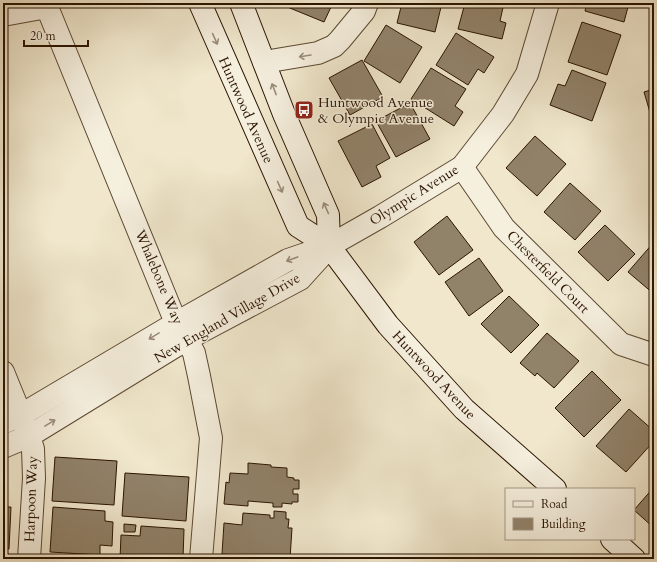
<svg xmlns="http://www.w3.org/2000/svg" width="657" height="562" font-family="Cardo,serif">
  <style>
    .building { fill: #91826a; stroke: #2b1400 }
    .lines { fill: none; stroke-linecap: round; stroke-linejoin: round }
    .street-casing { stroke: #5c4933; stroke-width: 24 }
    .secondary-casing { stroke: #2b1400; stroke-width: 24 }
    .street { stroke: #f5efde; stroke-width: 22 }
    .secondary { stroke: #f5efde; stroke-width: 22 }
    .oneway { stroke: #9a8c7a }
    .labels { text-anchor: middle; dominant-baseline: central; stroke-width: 3; stroke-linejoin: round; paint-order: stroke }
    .poi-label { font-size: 14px; fill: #2b1400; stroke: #f5efde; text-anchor: start }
    .street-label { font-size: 14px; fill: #2b1400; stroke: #f5efde }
  </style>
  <rect width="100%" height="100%" fill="#f0e7cc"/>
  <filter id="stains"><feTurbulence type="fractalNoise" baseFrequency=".005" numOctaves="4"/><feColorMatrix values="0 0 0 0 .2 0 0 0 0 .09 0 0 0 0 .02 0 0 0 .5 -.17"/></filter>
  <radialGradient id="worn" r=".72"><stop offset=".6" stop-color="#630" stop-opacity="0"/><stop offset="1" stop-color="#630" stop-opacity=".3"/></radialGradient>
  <g class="building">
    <path d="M280 3H324V4L331 7 324 22 280 4Z"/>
    <path d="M402 3H442L435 32 397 23Z"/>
    <path d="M465 3H504L500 21 506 23 502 39 458 29Z"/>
    <path d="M587 3H629L624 22 585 11Z"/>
    <path d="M582 22 621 35 607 75 568 62Z"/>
    <path d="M386 25 422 47 400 83 364 61Z"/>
    <path d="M456 33 494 57 484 73 478 69 468 85 436 65Z"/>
    <path d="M362 60 383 97 350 115 329 78Z"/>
    <path d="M431 68 466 89 455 106 463 112 454 126 411 99Z"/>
    <path d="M572 70 606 83 592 121 550 105 558 84 565 86Z"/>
    <path d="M654 89V126L644 92Z"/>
    <path d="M410 103 430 139 396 157 376 121Z"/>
    <path d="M372 124 390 158 376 166 381 177 362 187 338 141Z"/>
    <path d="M535 136 566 164 537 196 506 168Z"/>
    <path d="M570 183 601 211 575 240 544 212Z"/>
    <path d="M447 216 473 250 439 275 414 242Z"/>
    <path d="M605 225 635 254 608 281 578 252Z"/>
    <path d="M654 242V294L628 272Z"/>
    <path d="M479 258 503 291 469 316 445 282Z"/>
    <path d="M509 296 539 325 511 353 481 324Z"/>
    <path d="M547 333 579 361 554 388 537 373 535 376 520 363Z"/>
    <path d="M592 371 621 400 584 437 555 408Z"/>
    <path d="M629 409 654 431V441L626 472 596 446Z"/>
    <path d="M55 457 117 461 114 505 52 501Z"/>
    <path d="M248 463 271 465V467L287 468V477L294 478V480H299V489H293V494H298V502H292V504L282 503V507H273V503L248 501V506L224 504 226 482 229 483 230 473 248 474Z"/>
    <path d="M125 473 189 477 186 521 122 516Z"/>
    <path d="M654 487V528L634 510Z"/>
    <path d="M3 507H11L9 549H3Z"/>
    <path d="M53 507 105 511V521L113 522 112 546 100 545V555L50 552Z"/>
    <path d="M274 511 286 512V519H289L288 528H292L290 559 222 554 224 523 242 525 243 513 270 515V518H274Z"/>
    <path d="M124 524 136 525 135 532H124Z"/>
    <path d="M141 526 184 529 183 559H120L121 535 140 536Z"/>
    <path d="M3 554H9L8 559H3Z"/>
    <path d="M49 556 80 559H48Z"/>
  </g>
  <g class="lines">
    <defs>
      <g id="street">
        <path d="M3 15 47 7 172 313 194 353 199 376 211 438 201 559"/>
        <path d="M264 62 318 53 334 46 340 40 364 11 367 3"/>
        <path d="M462 167 504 228 621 344 654 355"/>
        <path d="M3 372 29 436 33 449 34 478 29 559"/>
        <path d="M3 423 21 415 178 322 288 260 329 246 380 217 462 167 503 114 527 74 548 3"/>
        <path d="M3 447 29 436 187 339 300 279 329 247"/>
      </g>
      <g id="secondary">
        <path d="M200 3 298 226 329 246 388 325 464 409 555 489"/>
        <path d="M241 3 284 114 328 215 329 246"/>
        <path d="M612 539 634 559"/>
      </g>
    </defs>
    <use href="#street" class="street-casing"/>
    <use href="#secondary" class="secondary-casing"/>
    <use href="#street" class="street"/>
    <use href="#secondary" class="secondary"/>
  </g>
  <defs><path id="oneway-shaft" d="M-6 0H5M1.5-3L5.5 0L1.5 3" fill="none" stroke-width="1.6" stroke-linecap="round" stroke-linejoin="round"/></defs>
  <g class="oneway">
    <use href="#oneway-shaft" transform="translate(215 39) rotate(66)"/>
    <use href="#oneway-shaft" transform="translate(305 56) rotate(171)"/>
    <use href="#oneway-shaft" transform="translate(274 89) rotate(-111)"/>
    <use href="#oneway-shaft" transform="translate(280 187) rotate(66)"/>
    <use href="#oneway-shaft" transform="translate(326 208) rotate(-114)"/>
    <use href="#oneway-shaft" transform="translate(292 259) rotate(160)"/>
    <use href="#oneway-shaft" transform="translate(154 336) rotate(149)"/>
    <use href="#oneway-shaft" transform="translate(50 423) rotate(-31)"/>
  </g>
  <defs>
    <symbol id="bus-square" viewBox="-11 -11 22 22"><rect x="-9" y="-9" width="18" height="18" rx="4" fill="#8f2418" stroke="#f5efde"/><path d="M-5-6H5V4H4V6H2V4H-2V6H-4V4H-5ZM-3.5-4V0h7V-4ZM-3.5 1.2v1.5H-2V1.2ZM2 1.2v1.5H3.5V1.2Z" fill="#fff"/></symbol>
  </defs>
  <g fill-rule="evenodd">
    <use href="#bus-square" x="293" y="99" width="22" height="22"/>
  </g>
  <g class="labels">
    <g class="poi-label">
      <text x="318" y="102">Huntwood Avenue<tspan x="318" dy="16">&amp; Olympic Avenue</tspan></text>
    </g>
    <g class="street-label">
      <text transform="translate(246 110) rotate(66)">Huntwood Avenue</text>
      <text transform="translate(414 195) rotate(-32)">Olympic Avenue</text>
      <text transform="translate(548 272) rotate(45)">Chesterfield Court</text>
      <text transform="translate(159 277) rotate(67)">Whalebone Way</text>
      <text transform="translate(227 318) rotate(-30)">New England Village Drive</text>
      <text transform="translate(434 375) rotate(47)">Huntwood Avenue</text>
      <text transform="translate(31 499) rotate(-88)">Harpoon Way</text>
    </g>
  </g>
  <rect width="657" height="562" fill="none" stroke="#f0e7cc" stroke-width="16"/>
  <rect x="4" y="4" width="649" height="554" fill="none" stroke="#2b1400" stroke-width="2"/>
  <rect x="8" y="8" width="641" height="546" fill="none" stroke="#2b1400"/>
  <rect x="505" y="488" width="130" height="52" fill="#f5efde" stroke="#a49785"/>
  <rect x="513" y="501" width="20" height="6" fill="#f5efde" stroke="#a49785"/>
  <text x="541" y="508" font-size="12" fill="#2b1400">Road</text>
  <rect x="513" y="518" width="20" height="12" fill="#91826a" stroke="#a49785"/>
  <text x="541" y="528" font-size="12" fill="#2b1400">Building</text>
  <path d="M24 40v6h64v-6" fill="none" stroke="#2b1400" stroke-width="2"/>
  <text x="30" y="40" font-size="12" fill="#2b1400" stroke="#f5efde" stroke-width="3" paint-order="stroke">20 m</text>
  <rect width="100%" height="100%" filter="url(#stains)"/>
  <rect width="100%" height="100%" fill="url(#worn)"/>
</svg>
